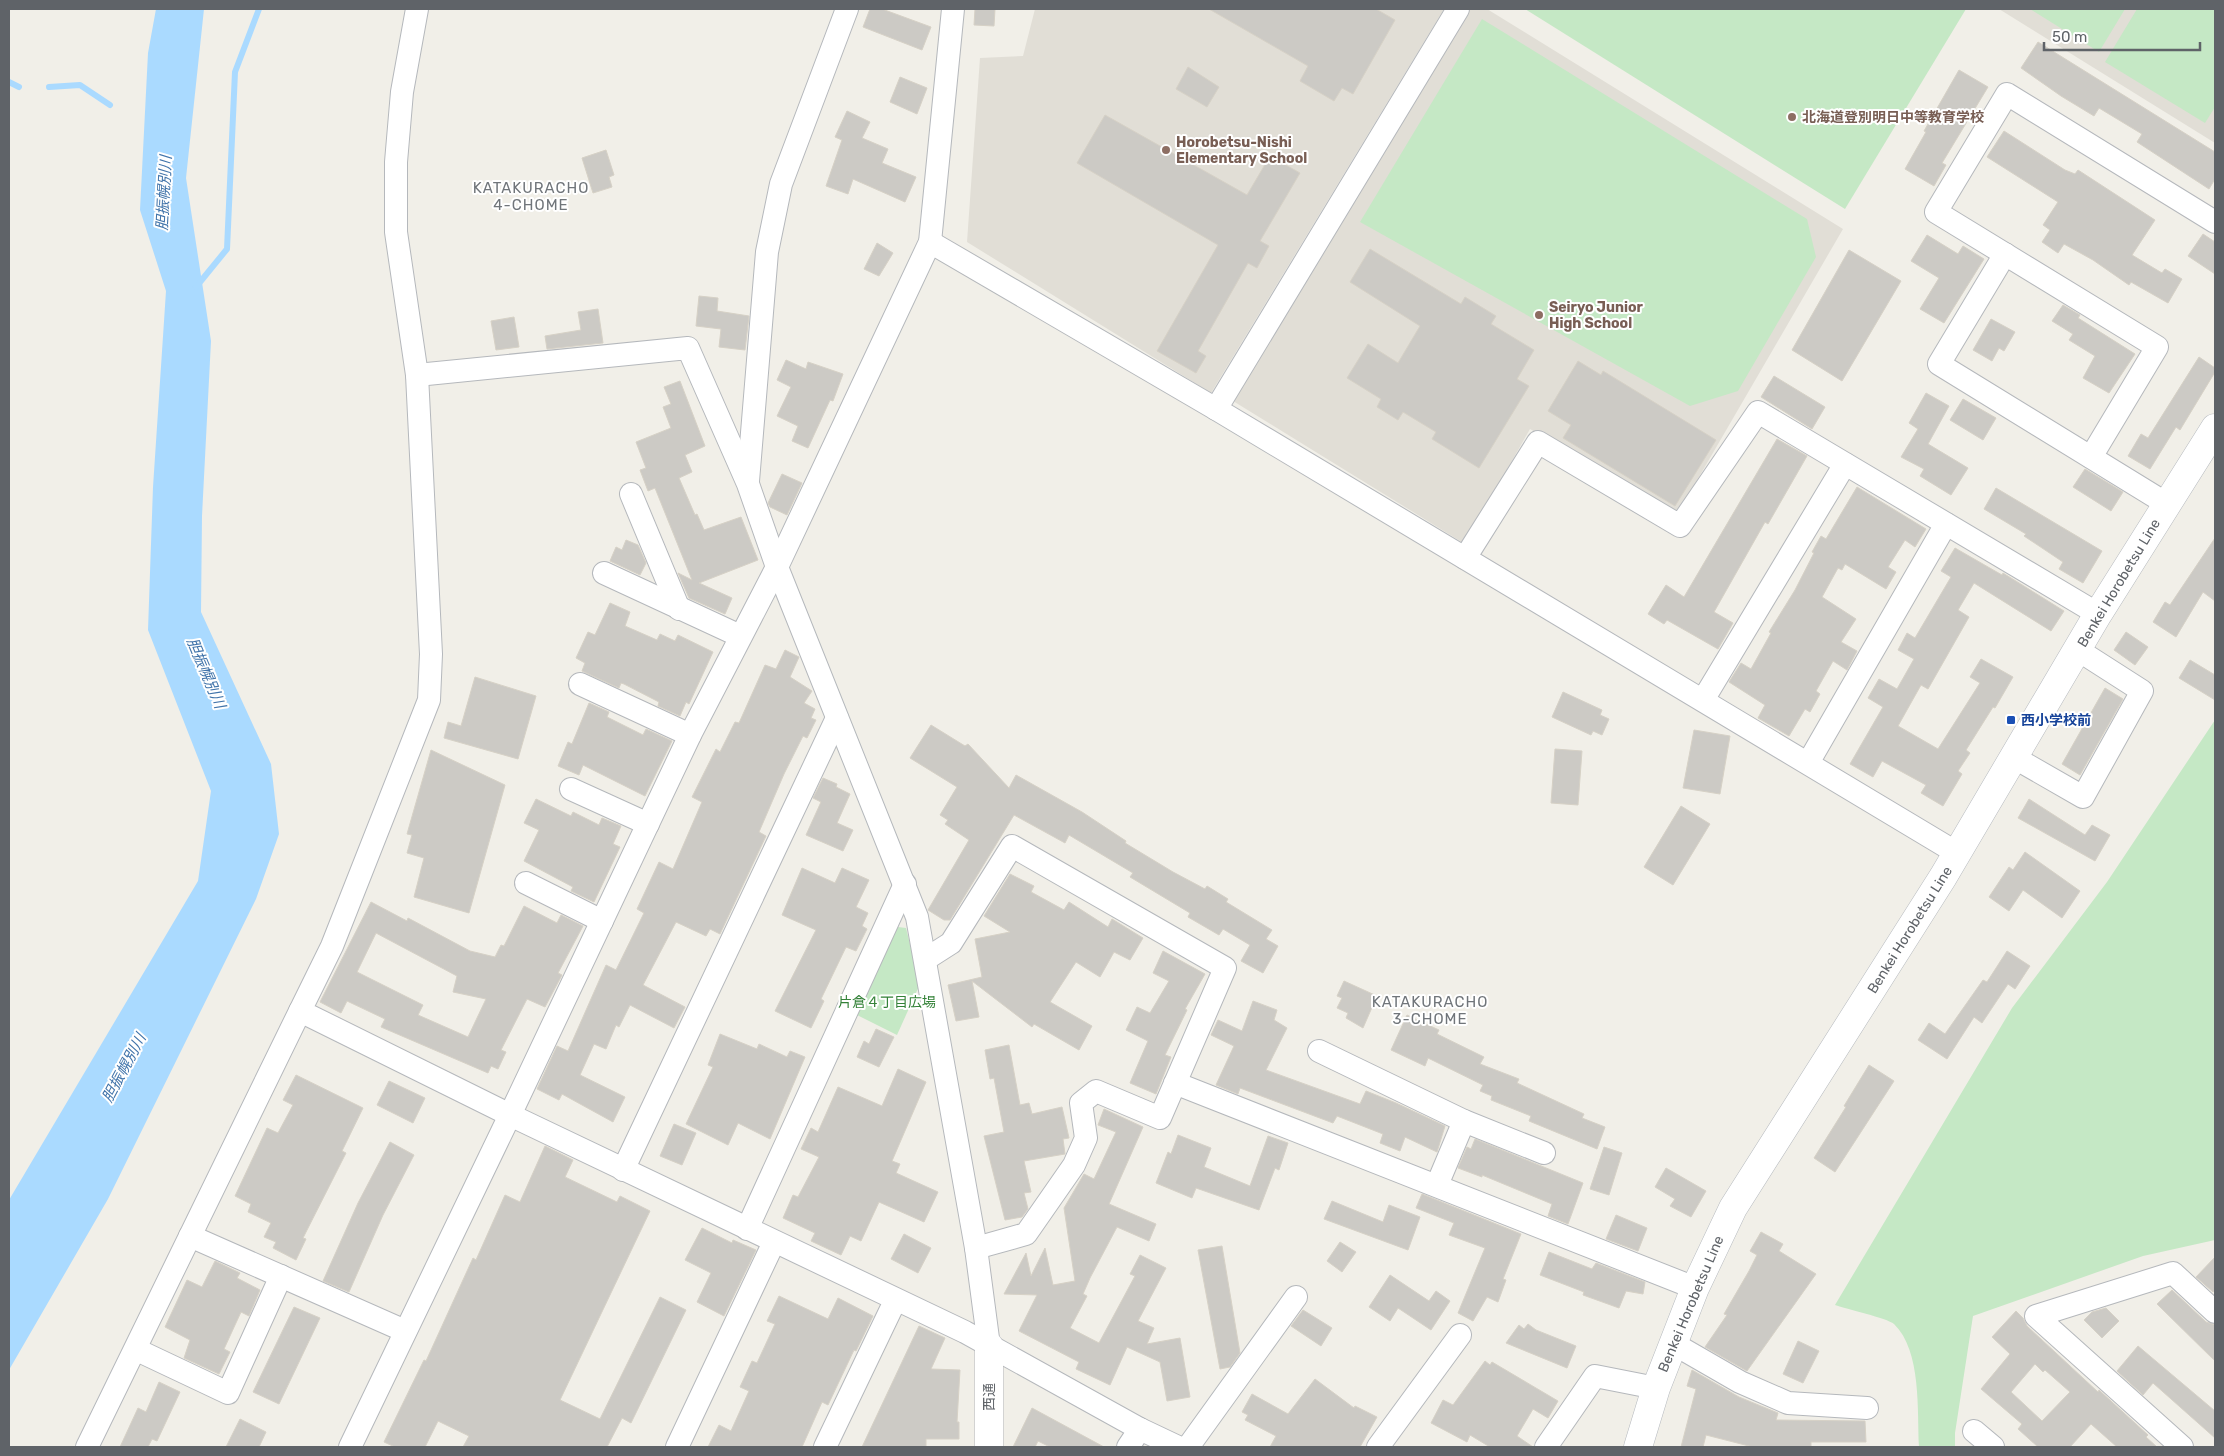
<svg xmlns="http://www.w3.org/2000/svg" width="2224" height="1456" font-family="Rubik,'Noto Sans JP',sans-serif">
  <style>
    .education { fill: #e1ded6 }
    .green { fill: #c5e8c5 }
    .water { fill: #aadaff }
    .lines { fill: none; stroke-linecap: round; stroke-linejoin: round }
    .stream { stroke: #aadaff; stroke-width: 6 }
    .building { fill: #cccac5; stroke: #d6d1c6; fill-rule: evenodd }
    .minor-casing { stroke: #b5b8bc; stroke-width: 24 }
    .tertiary-casing { stroke: #b5b8bc; stroke-width: 29 }
    .secondary-casing { stroke: #b6babf; stroke-width: 29 }
    .minor { stroke: #fff; stroke-width: 22 }
    .tertiary { stroke: #fff; stroke-width: 28 }
    .secondary { stroke: #fff; stroke-width: 28 }
    .education-dot { fill: #8d6e63; stroke: #fff; stroke-width: 2 }
    .transit-dot { fill: #1a4fb4; stroke: #fff; stroke-width: 2 }
    .labels { text-anchor: middle; dominant-baseline: central; stroke-width: 4; stroke-linejoin: round; paint-order: stroke }
    .education-label { font-size: 14px; font-weight: bold; fill: #785e54; stroke: #fff; text-anchor: start }
    .street-label { font-size: 14px; fill: #5f6368; stroke: #fff }
    .transit-label { font-size: 14px; font-weight: bold; fill: #164399; stroke: #fff; text-anchor: start }
    .park-label { font-size: 14px; fill: #348238; stroke: #fff }
    .neighbourhood-label { font-size: 15px; letter-spacing: 1px; fill: #70757a; stroke: #fff }
    .water-label { font-size: 15px; font-style: italic; fill: #4174aa; stroke: #fff }
  </style>
  <rect width="100%" height="100%" fill="#f1efe8"/>
  <g class="education">
    <path d="M1035 9H1444L1211 393 967 242 980 58 1023 56Z"/>
    <path d="M1470 9H1487L1843 229 1678 513 1530 429 1465 544 1233 401Z"/>
    <path d="M1999 9H2215V143Z"/>
  </g>
  <g class="green">
    <path d="M1525 9H1966L1845 209Z"/>
    <path d="M2030 9H2125L2099 52Z"/>
    <path d="M2137 9H2215V107L2205 123 2105 62Z"/>
    <path d="M1482 19 1807 219 1816 257 1738 391 1690 406 1360 222Z"/>
    <path d="M2215 720V1240L2143 1256 1973 1316 1955 1433V1447H1919C1917 1412 1922 1351 1894 1324 1887 1318 1846 1309 1835 1305L2012 1008 2107 882Z"/>
    <path d="M898 927 906 928 920 984 897 1035 855 1014Z"/>
  </g>
  <path class="water" d="M156 9H204L186 178 211 341 202 516 201 612 271 764 279 834 256 899 108 1199 9 1370V1200L198 881 211 791 148 630 153 487 166 291 140 210 148 53Z"/>
  <g class="lines">
    <g class="stream">
      <path d="M9 82 19 87"/>
      <path d="M49 87 80 85 110 105"/>
      <path d="M196 287 227 249 235 72 259 9"/>
    </g>
  </g>
  <g class="building">
    <path d="M870 9H882L931 27 922 50 863 27Z"/>
    <path d="M975 9H995L994 26 974 25Z"/>
    <path d="M1209 9H1376L1395 20 1353 94 1342 88 1334 101 1300 81 1308 66Z"/>
    <path d="M2038 42 2215 152V179L2209 189 2137 142 2142 134 2099 108 2094 116 2061 96 2021 68Z"/>
    <path d="M1188 67 1219 87 1207 107 1176 89Z"/>
    <path d="M1959 70 1988 87 1942 163 1946 165 1934 186 1905 169 1926 132 1924 131Z"/>
    <path d="M900 77 927 88 917 114 890 102Z"/>
    <path d="M847 111 870 122 862 138 888 149 882 163 916 177 905 202 853 179 848 194 826 186 842 140 835 137Z"/>
    <path d="M1105 115 1247 195 1270 156 1300 173 1260 241 1269 246 1257 268 1248 263 1198 351 1206 356 1196 373 1157 351 1218 245 1077 163Z"/>
    <path d="M2004 131 2065 170 2075 174 2078 170 2155 220 2132 255 2162 273 2165 269 2182 279 2168 303 2131 282 2129 285 2093 260 2064 244 2058 253 2042 242 2050 230 2043 225 2058 202 1987 157Z"/>
    <path d="M606 150 614 175 609 177 612 187 593 193 582 158Z"/>
    <path d="M2203 234 2215 242V274L2188 256Z"/>
    <path d="M1927 235 1958 254 1963 246 1984 259 1944 323 1920 309 1939 278 1911 261Z"/>
    <path d="M877 243 893 253 879 276 864 269Z"/>
    <path d="M1370 249 1461 304 1465 297 1496 316 1491 324 1534 350 1517 379 1529 386 1479 468 1432 439 1436 432 1403 412 1398 420 1377 407 1381 399 1347 378 1368 344 1398 363 1420 326 1350 282Z"/>
    <path d="M1849 250 1901 281 1842 381 1792 350Z"/>
    <path d="M699 296 718 298 717 311 749 316 745 350 719 347 721 329 696 326Z"/>
    <path d="M2063 305 2080 315 2078 318 2135 354 2109 393 2083 378 2095 356 2069 340 2073 334 2052 321Z"/>
    <path d="M598 309 603 343 547 349 545 336 581 330 578 312Z"/>
    <path d="M514 317 519 347 496 350 491 321Z"/>
    <path d="M1991 319 2015 332 2004 351 1999 348 1992 361 1973 350Z"/>
    <path d="M2199 357 2215 368V372L2180 430 2176 427 2150 469 2128 456 2141 434 2148 438Z"/>
    <path d="M786 360 806 369 808 362 843 374 833 401 830 400 808 448 792 441 798 426 777 416 791 387 777 380Z"/>
    <path d="M1578 361 1601 375 1603 371 1716 440 1675 506 1563 438 1571 425 1548 411Z"/>
    <path d="M1774 376 1825 407 1812 429 1761 397Z"/>
    <path d="M680 381 705 446 685 455 692 472 679 478 695 515 697 514 704 530 741 517 758 560 699 583 732 598 725 614 689 598 678 573 692 580 655 488 648 491 640 470 646 468 636 442 671 428 663 407 671 404 664 387Z"/>
    <path d="M1926 393 1949 406 1928 444 1968 468 1951 495 1920 476 1924 469 1901 457 1918 429 1909 423Z"/>
    <path d="M1963 399 1996 418 1983 440 1950 420Z"/>
    <path d="M1777 439 1807 456 1768 524 1765 522 1714 612 1733 623 1718 649 1667 620 1664 624 1648 614 1666 585 1684 597Z"/>
    <path d="M2085 469 2123 492 2111 511 2073 487Z"/>
    <path d="M782 474 802 483 787 515 770 507 768 503Z"/>
    <path d="M1857 487 1926 529 1915 547 1905 540 1888 567 1896 572 1886 589 1845 564 1842 570 1838 568 1822 597 1856 619 1841 642 1857 651 1847 670 1833 661 1816 691 1820 694 1810 712 1805 709 1789 736 1758 718 1765 705 1729 682 1741 663 1751 669 1771 633 1769 632 1795 590 1814 553 1812 552 1821 536 1826 539Z"/>
    <path d="M1996 488 2102 551 2083 583 2059 569 2063 562 2024 536 2026 534 1984 509Z"/>
    <path d="M2215 538V601L2203 592 2176 637 2153 622 2165 602 2170 605Z"/>
    <path d="M626 540 638 545 646 563 640 575 610 561 616 547 622 550Z"/>
    <path d="M1955 548 2002 575 2003 573 2064 611 2051 631 1974 583 1958 610 1969 617 1928 689 1921 685 1898 726 1938 749 1980 683 1970 677 1981 659 2013 677 1995 708 1993 707 1966 750 1970 753 1958 771 1962 774 1943 806 1921 793 1926 785 1882 761 1873 777 1850 764 1883 707 1868 698 1879 679 1897 689 1914 659 1898 650 1907 633 1915 638 1951 577 1941 571Z"/>
    <path d="M610 603 630 612 625 626 657 640 660 634 675 641 678 635 713 652 689 704 686 702 680 716 658 706 659 702 624 684 621 683 619 688 582 671 585 663 576 658 588 632 595 635Z"/>
    <path d="M2126 632 2148 647 2135 665 2114 650Z"/>
    <path d="M785 650 799 657 790 677 812 691 804 703 815 709 811 718 816 720 807 738 803 736 784 774 759 832 766 836 720 934 710 929 706 936 676 922 643 985 685 1007 674 1028 630 1005 619 1027 616 1025 606 1049 594 1044 580 1075 625 1097 613 1122 562 1094 559 1100 537 1089 557 1046 568 1051 606 965 616 970 644 913 637 909 659 862 673 869 702 802 692 797 716 749 720 752 735 722 739 723 765 665 776 669Z"/>
    <path d="M2190 660 2215 675V700L2179 678Z"/>
    <path d="M475 677 536 696 518 759 444 738 448 722 461 726Z"/>
    <path d="M2105 688 2123 699 2080 775 2062 764Z"/>
    <path d="M1563 692 1602 710 1600 715 1609 719 1602 735 1593 731 1591 735 1552 717Z"/>
    <path d="M589 703 609 712 607 717 643 735 646 729 672 741 645 796 583 765 579 775 558 766 568 742 572 744Z"/>
    <path d="M931 725 965 746 968 744 1009 788 1016 775 1082 812 1126 841 1125 843 1173 872 1205 889 1207 886 1228 899 1226 902 1272 930 1266 939 1278 946 1263 973 1241 961 1250 945 1223 929 1219 935 1188 917 1190 913 1130 877 1133 873 1069 835 1065 843 1014 815 950 920H944L928 910 969 840 945 824 948 820 940 815 957 787 910 758Z"/>
    <path d="M1694 730 1730 736 1720 794 1683 788Z"/>
    <path d="M1555 749 1582 751 1578 805 1551 803Z"/>
    <path d="M431 750 505 785 469 913 414 897 424 858 407 853 412 835 407 834Z"/>
    <path d="M823 778 837 784 836 787 850 794 837 823 853 830 843 851 806 835 821 802 813 798Z"/>
    <path d="M536 799 571 816 573 812 599 825 602 818 621 826 613 844 620 847 594 902 571 891 573 887 524 861 539 830 524 823Z"/>
    <path d="M2029 799 2085 835 2092 825 2110 835 2095 861 2018 818Z"/>
    <path d="M1681 806 1710 824 1673 885 1644 867Z"/>
    <path d="M2025 852 2080 891 2062 918 2023 890 2009 911 1989 897 2009 867 2013 870Z"/>
    <path d="M802 868 835 883 842 868 869 880 856 907 868 913 862 926 867 929 856 951 846 947 821 999 824 1001 811 1028 775 1011 816 930 782 915Z"/>
    <path d="M1010 874 1034 886 1031 892 1064 910 1069 902 1108 927 1112 919 1143 938 1130 960 1114 952 1100 977 1076 962 1050 1002 1092 1026 1079 1050 1034 1024 1032 1027 972 981 979 1017 956 1021 948 985 982 977 975 939 1010 932 984 916Z"/>
    <path d="M371 902 407 921 408 918 470 951 495 957 501 945 504 946 524 906 557 923 561 915 583 926 558 973 562 975 545 1007 527 999 501 1050 506 1052 498 1069 491 1066 488 1073 381 1027 385 1019 347 1001 341 1013 320 1002ZM376 933 457 976 453 992 486 999 468 1037 418 1015 423 1005 357 972Z"/>
    <path d="M1163 951 1205 974 1185 1009 1187 1010 1165 1055 1171 1057 1156 1094 1130 1083 1148 1041 1126 1030 1137 1007 1150 1013 1169 981 1153 973Z"/>
    <path d="M2007 951 2030 966 2015 989 2008 984 1982 1023 1974 1017 1947 1059 1918 1040 1929 1023 1945 1034 1983 980 1987 982Z"/>
    <path d="M1344 981 1377 996 1363 1028 1346 1018 1348 1013 1337 1008 1342 998 1337 996Z"/>
    <path d="M1253 1001 1277 1010 1274 1020 1287 1028 1266 1070 1360 1104 1366 1091 1396 1103 1445 1126 1437 1152 1405 1137 1400 1151 1380 1143 1383 1134 1337 1116 1333 1123 1240 1088 1238 1094 1216 1085 1234 1046 1211 1035 1218 1020 1242 1031Z"/>
    <path d="M1407 1015 1439 1030 1437 1034 1484 1057 1480 1064 1519 1079 1517 1083 1584 1114 1582 1118 1605 1127 1597 1149 1529 1121 1531 1116 1491 1100 1492 1096 1480 1091 1483 1085 1428 1058 1425 1066 1391 1050Z"/>
    <path d="M876 1029 894 1037 879 1067 857 1057 864 1041 869 1044Z"/>
    <path d="M720 1034 757 1049 759 1044 787 1057 790 1051 805 1057 770 1139 738 1123 728 1145 686 1124 713 1067 708 1065Z"/>
    <path d="M1009 1045 1020 1105 1029 1103 1032 1114 1062 1107 1069 1138 1063 1139 1065 1154 1024 1161 1031 1192 1024 1193 1028 1209 1022 1217 1005 1220 984 1136 1004 1132 994 1078 990 1079 985 1050Z"/>
    <path d="M1869 1065 1894 1081 1835 1172 1814 1158 1846 1107 1844 1106Z"/>
    <path d="M898 1069 926 1082 892 1161 900 1164 896 1173 938 1192 924 1222 879 1202 861 1241 850 1236 841 1255 811 1241 815 1233 783 1218 793 1195 798 1197 819 1157 801 1149 811 1128 818 1132 838 1087 882 1106Z"/>
    <path d="M296 1075 363 1108 342 1151 346 1153 303 1238 306 1239 296 1260 273 1248 276 1242 264 1237 271 1223 248 1212 251 1204 235 1196 267 1128 278 1133 293 1105 283 1100Z"/>
    <path d="M389 1081 425 1098 413 1123 377 1105Z"/>
    <path d="M1104 1109 1143 1127 1109 1204 1156 1224 1149 1241 1117 1227 1090 1278 1083 1294 1087 1296 1070 1328 1099 1343 1135 1276 1130 1274 1140 1255 1166 1268 1138 1321 1154 1328 1147 1344 1180 1338 1190 1397 1167 1401 1160 1362 1127 1347 1110 1385 1076 1369 1079 1362 1019 1331 1037 1295 1004 1294 1026 1253 1031 1276 1045 1248 1053 1285 1075 1281 1064 1208 1084 1174 1094 1179 1116 1132 1098 1125Z"/>
    <path d="M674 1124 696 1133 682 1165 660 1156Z"/>
    <path d="M1178 1135 1211 1148 1204 1167 1250 1186 1268 1136 1288 1143 1279 1170 1275 1168 1259 1210 1196 1188 1192 1198 1156 1183 1168 1152 1171 1154Z"/>
    <path d="M1475 1139 1583 1183 1568 1224 1548 1216 1552 1204 1482 1175V1177L1458 1168 1467 1147 1471 1149Z"/>
    <path d="M390 1142 414 1155 383 1215 349 1292 323 1281 358 1203Z"/>
    <path d="M545 1146 573 1160 565 1177 617 1202 620 1196 650 1211 560 1400 600 1419 660 1297 686 1310 631 1423 622 1418 607 1447H463L469 1436 438 1421 425 1447H395L384 1442 424 1360 426 1361 473 1258 476 1260 505 1195 520 1202Z"/>
    <path d="M1604 1147 1622 1153 1609 1195 1590 1189Z"/>
    <path d="M1666 1168 1706 1191 1691 1217 1670 1206 1675 1199 1655 1187Z"/>
    <path d="M1422 1194 1521 1234 1503 1279 1506 1280 1498 1302 1487 1297 1473 1321 1458 1313 1485 1248 1449 1235 1454 1223 1416 1208Z"/>
    <path d="M1332 1201 1383 1222 1389 1205 1420 1217 1408 1250 1324 1219Z"/>
    <path d="M1616 1215 1647 1228 1638 1251 1606 1239Z"/>
    <path d="M702 1228 732 1243 733 1240 756 1250 724 1316 697 1302 711 1273 685 1260Z"/>
    <path d="M1761 1232 1783 1244 1779 1251 1816 1274 1747 1371 1705 1347 1727 1315 1724 1314 1749 1271 1757 1255 1750 1251Z"/>
    <path d="M904 1234 931 1248 918 1273 891 1259Z"/>
    <path d="M1340 1242 1356 1252 1342 1272 1327 1261Z"/>
    <path d="M1222 1246 1240 1353 1230 1367 1220 1369 1198 1250Z"/>
    <path d="M1549 1252 1592 1269 1596 1263 1645 1282 1643 1294 1626 1291 1619 1308 1583 1295 1584 1292 1540 1275Z"/>
    <path d="M2215 1257V1289L2213 1292 2196 1277Z"/>
    <path d="M215 1261 240 1273 237 1278 260 1290 249 1316 241 1312 224 1349 230 1352 219 1374 184 1358 190 1340 165 1327 187 1280 202 1287Z"/>
    <path d="M1390 1275 1429 1301 1436 1291 1450 1301 1431 1330 1398 1308 1390 1321 1369 1307Z"/>
    <path d="M2172 1290 2206 1322 2215 1325V1361L2157 1304Z"/>
    <path d="M779 1296 828 1319 838 1298 873 1316 856 1351 854 1350 828 1405 822 1402 802 1447H708L719 1425 731 1431 749 1391 740 1387 752 1361 757 1363 775 1324 767 1321Z"/>
    <path d="M294 1307 320 1318 279 1404 253 1392Z"/>
    <path d="M2106 1308 2119 1321 2102 1338 2084 1320 2092 1312Z"/>
    <path d="M1303 1310 1332 1328 1321 1346 1291 1326Z"/>
    <path d="M2016 1311 2023 1318 2027 1326 2098 1392 2099 1390 2148 1435 2146 1437 2157 1447H2117L2091 1424 2070 1447H2038L2018 1429 2022 1424 1981 1389 2010 1354 1992 1337ZM2035 1364 2043 1372 2045 1370 2070 1392 2042 1421 2011 1392Z"/>
    <path d="M1528 1324 1536 1330 1576 1346 1567 1368 1506 1343 1519 1325 1524 1329Z"/>
    <path d="M919 1326 945 1338 931 1369 960 1370 957 1422H959V1439H926V1447H862Z"/>
    <path d="M1798 1341 1819 1351 1803 1383 1783 1374Z"/>
    <path d="M2138 1346 2215 1411V1438L2153 1383 2143 1395 2117 1371Z"/>
    <path d="M1485 1361 1490 1365 1492 1362 1558 1401 1548 1418 1533 1409 1517 1436 1533 1447H1490L1470 1435 1467 1442 1431 1423 1443 1400 1453 1405Z"/>
    <path d="M1692 1370 1739 1397 1778 1413 1776 1420 1865 1421 1866 1442H1811V1447H1753L1706 1435 1703 1447H1681L1696 1389 1687 1386Z"/>
    <path d="M1315 1379 1354 1408 1355 1406 1377 1417 1360 1447H1270L1276 1436 1245 1420 1248 1415 1242 1412 1252 1394 1288 1414Z"/>
    <path d="M159 1382 180 1392 157 1441 152 1439 148 1447H120L138 1408 146 1412Z"/>
    <path d="M1032 1408 1104 1447H1050L1038 1441 1035 1447H1013Z"/>
    <path d="M240 1419 266 1432 259 1447H226Z"/>
  </g>
  <g class="lines">
    <defs>
      <g id="minor">
        <path d="M417 9 402 92 396 162V232L417 375 431 654 429 700 332 946 300 1011 510 1115 690 735 777 567 930 242 953 9"/>
        <path d="M930 242 1216 409 1957 853"/>
        <path d="M2005 254 1939 364 2167 504"/>
        <path d="M417 375 688 348 748 484 777 567 917 917 976 1248 989 1346"/>
        <path d="M1216 409 1458 9"/>
        <path d="M2091 457 2157 347 1936 212 2007 94 2215 222"/>
        <path d="M748 481 767 252 781 184 847 9"/>
        <path d="M631 494 679 609"/>
        <path d="M1465 558 1538 442 1680 526 1758 412 2098 614"/>
        <path d="M604 573 740 636"/>
        <path d="M580 684 690 735"/>
        <path d="M1703 700 1845 464"/>
        <path d="M2015 758 2083 797 2142 691 2078 650"/>
        <path d="M1808 763 1946 524"/>
        <path d="M571 789 648 824"/>
        <path d="M526 883 602 921"/>
        <path d="M926 959 951 943 1012 846 1225 968 1160 1118 1096 1091 1081 1103 1086 1138 1074 1165 1026 1234 976 1248"/>
        <path d="M1319 1051 1464 1121 1544 1153"/>
        <path d="M1175 1083 1695 1288"/>
        <path d="M623 1170 837 718"/>
        <path d="M1437 1185 1464 1121"/>
        <path d="M747 1229 905 884"/>
        <path d="M190 1236 405 1331"/>
        <path d="M1674 1344 1740 1382 1788 1403 1867 1408"/>
        <path d="M137 1350 228 1393 281 1276"/>
        <path d="M1974 1431 1993 1447"/>
        <path d="M87 1447 300 1011"/>
        <path d="M350 1447 510 1115 965 1332 1140 1429 1178 1447"/>
        <path d="M677 1447 774 1242"/>
        <path d="M825 1447 895 1301"/>
        <path d="M1128 1447 1140 1429"/>
        <path d="M1188 1447 1296 1297"/>
        <path d="M1378 1447 1460 1335"/>
        <path d="M1546 1447 1595 1376 1656 1388"/>
        <path d="M2182 1447 2036 1316 2173 1273 2215 1312"/>
      </g>
      <path id="tertiary" d="M989 1346V1447"/>
      <path id="secondary" d="M1638 1447 1656 1388 1695 1288 1733 1208 1943 877 2098 614 2215 428"/>
    </defs>
    <use href="#minor" class="minor-casing"/>
    <use href="#tertiary" class="tertiary-casing"/>
    <use href="#secondary" class="secondary-casing"/>
    <use href="#minor" class="minor"/>
    <use href="#tertiary" class="tertiary"/>
    <use href="#secondary" class="secondary"/>
  </g>
  <g class="education-dot">
    <circle cx="1792" cy="117" r="5"/>
    <circle cx="1166" cy="150" r="5"/>
    <circle cx="1539" cy="315" r="5"/>
  </g>
  <rect class="transit-dot" x="2006" y="715" width="10" height="10" rx="2.5"/>
  <g class="labels">
    <g class="education-label">
      <text x="1802" y="117">北海道登別明日中等教育学校</text>
      <text x="1176" y="142">Horobetsu-Nishi<tspan x="1176" dy="16">Elementary School</tspan></text>
      <text x="1549" y="307">Seiryo Junior<tspan x="1549" dy="16">High School</tspan></text>
    </g>
    <g class="street-label">
      <text transform="translate(2119 583) rotate(-59)">Benkei Horobetsu Line</text>
      <text transform="translate(1910 930) rotate(-58)">Benkei Horobetsu Line</text>
      <text transform="translate(1691 1304) rotate(-67)">Benkei Horobetsu Line</text>
      <text transform="translate(989 1397) rotate(-90)">西通</text>
    </g>
    <g class="transit-label">
      <text x="2021" y="720">西小学校前</text>
    </g>
    <g class="park-label">
      <text x="887" y="1002">片倉４丁目広場</text>
    </g>
    <g class="neighbourhood-label">
      <text x="531" y="188">KATAKURACHO<tspan x="531" dy="17">4-CHOME</tspan></text>
      <text x="1430" y="1002">KATAKURACHO<tspan x="1430" dy="17">3-CHOME</tspan></text>
    </g>
    <g class="water-label">
      <text transform="translate(164 193) rotate(-87)">胆振幌別川</text>
      <text transform="translate(206 673) rotate(67)">胆振幌別川</text>
      <text transform="translate(124 1068) rotate(-62)">胆振幌別川</text>
    </g>
  </g>
  <rect width="2224" height="1456" fill="none" stroke="#5f6368" stroke-width="20"/>
  <path d="M2044 42v8h156v-8" fill="none" stroke="#5f6368" stroke-width="2.5"/>
  <text x="2052" y="42" font-size="15" fill="#5f6368" stroke="#ffffff" stroke-width="4" paint-order="stroke">50 m</text>
</svg>
